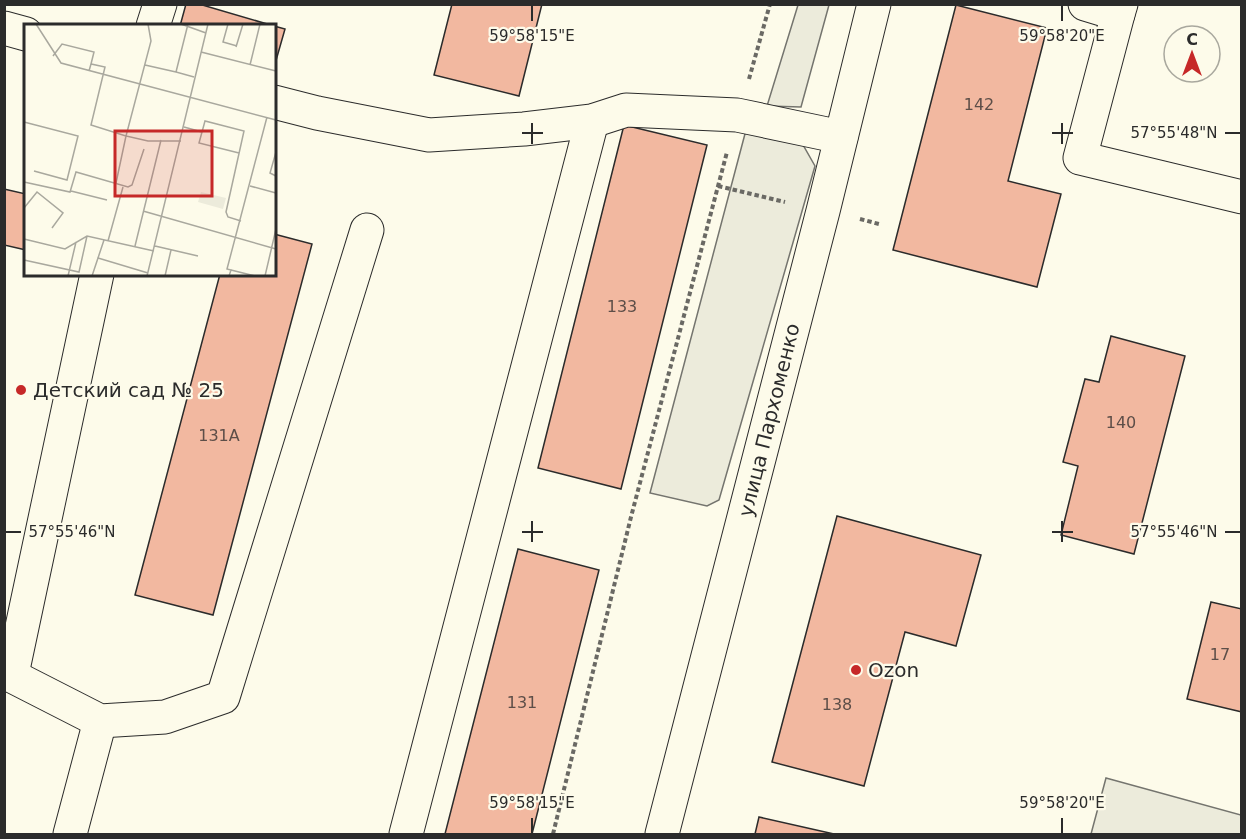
<svg xmlns="http://www.w3.org/2000/svg" width="1246" height="839" font-family="'DejaVu Sans',sans-serif">
  <style>
    .green { fill: #ecebdb; stroke: #74746e; stroke-width: 1.5 }
    .building { fill: #f2b8a0; stroke: #2b2b2b; stroke-width: 1.5 }
    .lines { fill: none; stroke-linecap: round; stroke-linejoin: round }
    .minor-casing { stroke: #2b2b2b; stroke-width: 35 }
    .path { stroke: #6a6964; stroke-width: 4; stroke-dasharray: 4.5 3; stroke-linecap: butt }
    .minor { stroke: #fdfbea; stroke-width: 33 }
    .ticks { fill: none; stroke: #2b2b2b; stroke-width: 2 }
    .poi-dot { fill: #c62828; stroke: #fdfbea; stroke-width: 2 }
    .labels { text-anchor: middle; dominant-baseline: central; stroke-width: 4.5; stroke-linejoin: round; paint-order: stroke }
    .number-label { font-size: 16px; fill: #5d4e48 }
    .poi-label { font-size: 20px; fill: #2b2b2b; stroke: #fdfbea; text-anchor: start }
    .street-label { font-size: 20px; fill: #2b2b2b; stroke: #fdfbea }
    .inset-road { fill: none; stroke: #a9a89e; stroke-width: 1.5 }
    .view { fill: #c62828; fill-opacity: 0.15; stroke: #c62828; stroke-width: 3 }
    .inset-edge { fill: none; stroke: #2b2b2b; stroke-width: 3 }
    .ticks-label { font-size: 15px; text-anchor: middle; fill: #2b2b2b; stroke: #fdfbea; stroke-width: 4.5; stroke-linejoin: round; paint-order: stroke }
  </style>
  <rect width="100%" height="100%" fill="#fdfbea"/>
  <g class="green">
    <path d="M798 5H829L801 107 767 106Z"/>
    <path d="M746 130 803 145 815 166 719 500 707 506 650 493Z"/>
    <path d="M1106 778 1241 815V834H1091Z"/>
  </g>
  <g class="building">
    <path d="M186 4H199L274 26H180Z"/>
    <path d="M452 4H542L519 96 434 75Z"/>
    <path d="M956 5 1047 28 1008 181 1061 194 1037 287 893 250Z"/>
    <path d="M274 26 285 29 275 64H274Z"/>
    <path d="M624 125 707 145 621 489 538 468Z"/>
    <path d="M4 189 26 194V250L4 245Z"/>
    <path d="M274 234 312 244 213 615 135 595 220 274H274Z"/>
    <path d="M1111 336 1185 356 1134 554 1061 535 1078 466 1063 462 1085 379 1099 382Z"/>
    <path d="M837 516 981 555 956 646 905 632 864 786 772 762Z"/>
    <path d="M518 549 599 570 532 834H445Z"/>
    <path d="M1211 602 1242 609V712L1187 699Z"/>
    <path d="M759 817 834 834H755Z"/>
  </g>
  <g class="lines">
    <defs>
      <g id="minor">
        <path d="M1085 4 1118 14 1121 4"/>
        <path d="M1118 14 1080 158 1242 197"/>
        <path d="M153 26 160 4"/>
        <path d="M4 28 26 34"/>
        <path d="M274 102 317 113 429 135 524 129 592 121 626 110 737 115 841 137"/>
        <path d="M4 672 100 721 165 717 223 697 367 230"/>
        <path d="M12 674 97 274"/>
        <path d="M70 834 100 721"/>
        <path d="M406 834 592 121"/>
        <path d="M662 834 823 211 874 4"/>
      </g>
    </defs>
    <use href="#minor" class="minor-casing"/>
    <g class="path">
      <path d="M749 79 770 4"/>
      <path d="M718 186 785 202"/>
      <path d="M860 219 879 224"/>
      <path d="M553 834 631 517 727 152"/>
    </g>
    <use href="#minor" class="minor"/>
  </g>
  <path class="ticks" d="M532 6V21M1062 6V21M532 123V144M1062 123V144M522 133H543M1052 133H1073M1225 133H1240M532 521V542M1062 521V542M6 532H21M522 532H543M1052 532H1073M1225 532H1240M532 818V833M1062 818V833"/>
  <g class="poi-dot">
    <circle cx="21" cy="390" r="6"/>
    <circle cx="856" cy="670" r="6"/>
  </g>
  <g class="labels">
    <g class="number-label">
      <text x="979" y="104">142</text>
      <text x="622" y="306">133</text>
      <text x="1121" y="422">140</text>
      <text x="219" y="435">131А</text>
      <text x="1220" y="654">17</text>
      <text x="522" y="702">131</text>
      <text x="837" y="704">138</text>
    </g>
    <g class="poi-label">
      <text x="33" y="390">Детский сад № 25</text>
      <text x="868" y="670">Ozon</text>
    </g>
    <g class="street-label">
      <text transform="translate(769 420) rotate(-76)">улица Пархоменко</text>
    </g>
  </g>
  <g transform="translate(24 24)">
    <rect width="252" height="252" fill="#fdfbea"/>
    <path d="M177 168 202 174 199 185 174 178Z" fill="#ecebdb"/>
    <path class="inset-road" d="M12 0 37 39 252 96M124 0 127 17 102 112 124 117H157M157 0 182 9M164 0 152 48 170 53M204 0 199 18 213 22M212 23 219 0M177 28 252 47M29 32 38 20 70 28 67 40M121 41 152 48M226 41 236 0M65 47 67 40 81 43 67 101 102 112 92 159M0 98 54 112 43 156 10 147M160 103 178 108 181 97 220 107 202 188 204 193 217 197M178 108 175 119 215 129M252 128 246 149 252 152M0 158 46 168 52 148 104 163 108 161 120 125M226 162 252 169M47 167 83 176M0 184 13 168 39 189 28 204M119 187 252 225M0 215 41 225 63 212 130 227M80 216 74 234 124 249M84 217 99 163M111 222 137 116M131 222 174 232M0 236 55 248 63 212M207 246 231 252M44 252 52 218M68 252 74 234M123 252 184 0M141 252 147 226M205 252 207 246 203 245 243 93M241 252 252 205"/>
    <path class="view" d="M91 107H188V172H91Z"/>
    <rect width="252" height="252" class="inset-edge"/>
  </g>
  <g class="ticks-label">
    <text x="532" y="41">59°58'15"E</text>
    <text x="1062" y="41">59°58'20"E</text>
    <text x="1174" y="138">57°55'48"N</text>
    <text x="72" y="537">57°55'46"N</text>
    <text x="1174" y="537">57°55'46"N</text>
    <text x="532" y="808">59°58'15"E</text>
    <text x="1062" y="808">59°58'20"E</text>
  </g>
  <rect width="1246" height="839" fill="none" stroke="#2b2b2b" stroke-width="12"/>
  <g transform="translate(1192 54)"><circle r="28" fill="#fdfbea" stroke="#a9a89e" stroke-width="1.5"/>
  <path d="M0-4.5L10 22L0 15L-10 22Z" fill="#c62828"/>
  <text y="-9" font-size="16" font-weight="bold" text-anchor="middle" fill="#2b2b2b">С</text>
  </g>
</svg>
